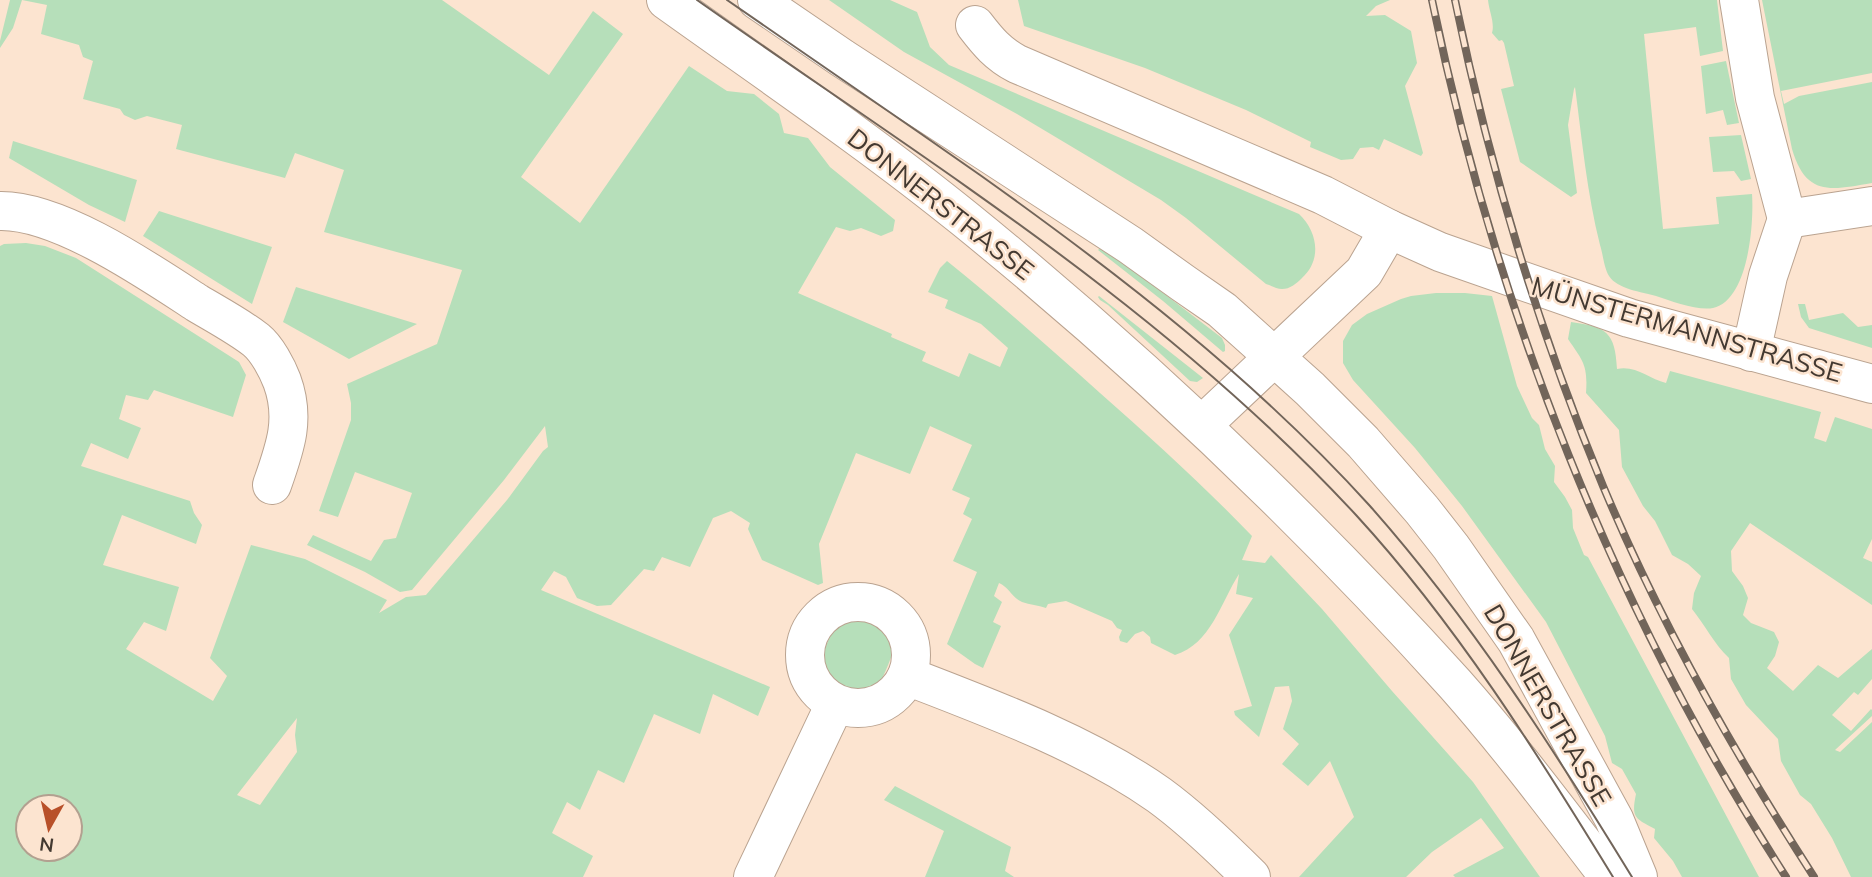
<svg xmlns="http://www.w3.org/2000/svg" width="1872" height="877" font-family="Mulish,sans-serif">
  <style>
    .green { fill: #b6dfba; fill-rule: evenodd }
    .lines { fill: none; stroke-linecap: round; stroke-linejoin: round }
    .minor-casing { stroke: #baa390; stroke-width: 40 }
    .major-casing { stroke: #baa390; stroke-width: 40 }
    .minor { stroke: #fff; stroke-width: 38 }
    .major { stroke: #fff; stroke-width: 38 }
    .tram { stroke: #72655a; stroke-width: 2 }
    .rail-casing { stroke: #72655a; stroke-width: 8 }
    .rail { stroke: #fce4d0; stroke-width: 5; stroke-dasharray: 16; stroke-linecap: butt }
    .labels { text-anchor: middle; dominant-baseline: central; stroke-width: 5; stroke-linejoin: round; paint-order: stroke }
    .street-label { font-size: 26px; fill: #433931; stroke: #fce4d0 }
  </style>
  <rect width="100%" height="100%" fill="#fce4d0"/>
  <g class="green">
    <path d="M10 0H442L549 75 593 11 623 34 521 177 580 223 689 66 727 91 754 94 779 114 784 133 808 138 830 167 895 220 893 231 881 236 861 228 850 231 836 227 798 293 892 334 891 337 926 352 922 361 959 377 969 353 1000 367 1008 348 981 324 945 308 948 300 928 292 940 268 947 261C999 303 1050 348 1100 393 1152 439 1204 486 1252 536L1242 560 1265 563 1271 555 1322 609 1392 691 1473 782 1540 877H1455L1453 875 1504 848 1481 818 1432 852 1406 877H1299L1354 817 1330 761 1308 786 1282 764 1299 744 1283 729 1292 701 1289 686 1275 687 1259 737 1235 715 1234 711 1252 706 1229 635 1253 598 1236 594 1239 574C1221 602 1211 644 1175 655L1151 643 1150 637 1143 631 1135 634 1127 643 1120 641 1119 637 1122 630 1117 628 1112 621 1066 601 1048 604 1046 608C1038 605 1030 605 1022 602 1012 598 1009 587 999 583L994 596 1002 602 993 622 1001 626 983 668 975 664 947 644 977 572 953 561 972 519 963 514 970 498 952 490 972 445 930 426 910 474 856 453 819 544 823 583 818 585 762 560 748 529 750 523 731 511 713 518 690 567 662 557 654 571 644 569 611 605 597 606 577 598 566 577 554 571 541 590 770 687 758 716 713 694 700 734 654 714 624 783 598 770 580 810 567 802 552 833 593 856 583 877H0V246L4 244 26 243 45 246 76 258 239 362 246 375 233 417 154 390 148 400 126 395 119 419 141 428 128 459 91 443 81 466 190 501 194 513 202 525 196 544 122 515 103 565 179 587 166 631 144 622 126 649 213 701 227 676 210 658 251 545 305 559 387 600 379 613 406 597 426 595 507 500 543 451 548 447 545 426 504 480 412 590 400 592 365 572 307 545 313 535 371 561 384 540 396 538 412 493 355 472 338 517 319 511 351 420V403L347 384 437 344 462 270 324 232 344 170 295 153 285 178 176 149 182 125 147 116 135 120 124 115 120 109 83 99 93 61 83 57 79 45 41 34 47 5 22 0 13 28 0 48V41ZM297 718 295 735 297 752 260 805 237 795ZM70 807V849H28V807Z"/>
    <path d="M829 0H890L917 12 930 47 949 65 1299 214C1318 232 1322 260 1302 278 1296 284 1290 289 1282 289 1277 289 1272 286 1266 284L1186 218 1161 200 1017 114 904 52Z"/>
    <path d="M1018 0H1390L1376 6 1366 16 1385 15 1411 31 1417 63 1405 86 1423 153 1421 156 1384 139 1379 150 1373 147 1360 148 1353 159 1341 160 1310 147 1311 142 1246 110 1145 68 1024 26Z"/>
    <path d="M1488 0H1717L1723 51 1700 56 1696 27 1644 34 1663 229 1719 224 1716 197 1752 194C1754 222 1749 300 1713 308 1698 311 1671 301 1656 296 1642 292 1617 289 1609 276 1604 268 1603 254 1600 245 1587 193 1582 140 1575 87L1574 89 1568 125 1577 193 1571 197 1520 162 1501 89 1514 86 1504 43 1502 40 1499 41 1492 33C1495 23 1489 11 1488 0Z"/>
    <path d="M1762 0H1872V73L1781 91 1784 104 1799 96 1872 82V183C1831 190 1806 197 1792 149Z"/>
    <path d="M1726 61 1739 123 1727 125 1723 110 1706 114 1701 66Z"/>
    <path d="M1741 135 1751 179 1741 181 1734 171 1713 172 1709 137Z"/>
    <path d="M13 141 137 180 125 222 89 205 9 158Z"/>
    <path d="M159 211 272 247 252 304 143 236Z"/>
    <path d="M1101 247 1107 250 1222 338 1225 345V351L1223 352 1163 301 1098 250Z"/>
    <path d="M296 287 417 324 349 359 283 322Z"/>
    <path d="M1436 293H1465L1492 296 1517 386 1532 418 1539 425 1545 449 1555 466 1554 482 1565 497 1572 510 1573 528 1584 555 1588 557 1759 877H1682L1673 861 1654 838 1655 829C1635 818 1631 818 1636 794L1622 769 1612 763 1605 736 1546 622 1462 506 1415 448 1353 380 1343 363V341L1352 325 1367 314 1401 299 1411 296Z"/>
    <path d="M1099 296 1203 378 1197 382 1190 381 1108 305 1100 300 1098 297Z"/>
    <path d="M1798 304H1805L1809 320 1843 313 1858 327 1872 325V348L1809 328 1801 317Z"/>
    <path d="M1571 322C1607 327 1615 332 1617 369 1636 365 1649 379 1666 383L1670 371 1821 412 1814 438 1826 442 1835 417 1872 429V539L1863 558 1872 562V605L1750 523 1731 551 1732 571 1743 586 1748 598 1743 615 1751 623 1774 632 1779 642 1775 656 1767 668 1793 691 1818 665 1838 678 1872 649V679L1858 695 1854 692 1832 715 1851 731 1871 709 1872 710V716L1835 750 1840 752 1872 722V877H1851L1832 838 1811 804 1800 795 1781 761 1778 739 1746 705 1731 679 1729 658C1714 644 1705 625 1692 609L1694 593 1701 576 1688 564 1672 555 1655 521 1643 506 1622 467 1619 430 1586 393C1588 365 1583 361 1568 339Z"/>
    <path d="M846 616C855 616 886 627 891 635 893 637 894 644 895 647 889 661 884 681 872 691 870 693 866 695 862 696 857 696 826 682 822 678 819 673 819 667 819 662L835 625 839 621Z"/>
    <path d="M895 786 1011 847 1005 871 1014 877H925L944 831 884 800Z"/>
  </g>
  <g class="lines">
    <defs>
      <g id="minor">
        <path d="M1739 0 1755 98 1787 219"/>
        <path d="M975 25C988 42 998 54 1017 64L1323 195 1389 229"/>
        <path d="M0 211C59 210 148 271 197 303 217 315 238 326 256 340 267 349 277 368 282 381 296 419 285 448 272 485"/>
        <path d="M1787 219 1872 206"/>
        <path d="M1751 352 1768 276 1787 219"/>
        <path d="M1202 425 1364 272 1389 229 1440 252 1629 318 1872 384"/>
        <circle cx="858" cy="655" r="53"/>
        <path d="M907 676C990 708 1087 744 1159 795 1192 819 1222 848 1251 877"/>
        <path d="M753 877 835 704"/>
      </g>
      <g id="major">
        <path d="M666 0C765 71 870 142 965 219 1140 361 1304 517 1455 684 1509 745 1559 812 1609 877"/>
        <path d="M757 0 842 58 1130 245 1183 283 1222 310 1310 389 1363 442 1422 510 1451 547 1516 640 1614 819 1638 877"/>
      </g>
    </defs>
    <use href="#minor" class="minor-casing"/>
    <use href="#major" class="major-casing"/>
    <use href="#minor" class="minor"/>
    <use href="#major" class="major"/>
    <g class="tram">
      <path d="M697 0C927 162 1163 306 1356 515 1456 624 1536 751 1613 877"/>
      <path d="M727 0C811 58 896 116 980 175 1119 274 1255 379 1370 506 1471 620 1553 748 1632 877"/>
    </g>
    <defs>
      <g id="rail">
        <path d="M1432 0C1496 311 1614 610 1786 877"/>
        <path d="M1455 0C1489 166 1538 329 1603 486 1660 622 1734 753 1814 877"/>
      </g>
    </defs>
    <use href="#rail" class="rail-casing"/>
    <use href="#rail" class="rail"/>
  </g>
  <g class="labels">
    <g class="street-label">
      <text transform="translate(941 204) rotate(38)">DONNERSTRASSE</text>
      <text transform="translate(1687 329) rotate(16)">MÜNSTERMANNSTRASSE</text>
      <text transform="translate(1548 705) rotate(60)">DONNERSTRASSE</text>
    </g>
  </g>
  <g transform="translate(49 828) rotate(188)"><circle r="33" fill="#fce4d0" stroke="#b2a090" stroke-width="2"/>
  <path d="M0-5L12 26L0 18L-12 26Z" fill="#b85029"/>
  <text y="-10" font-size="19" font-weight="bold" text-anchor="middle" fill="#433931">N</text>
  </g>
</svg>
